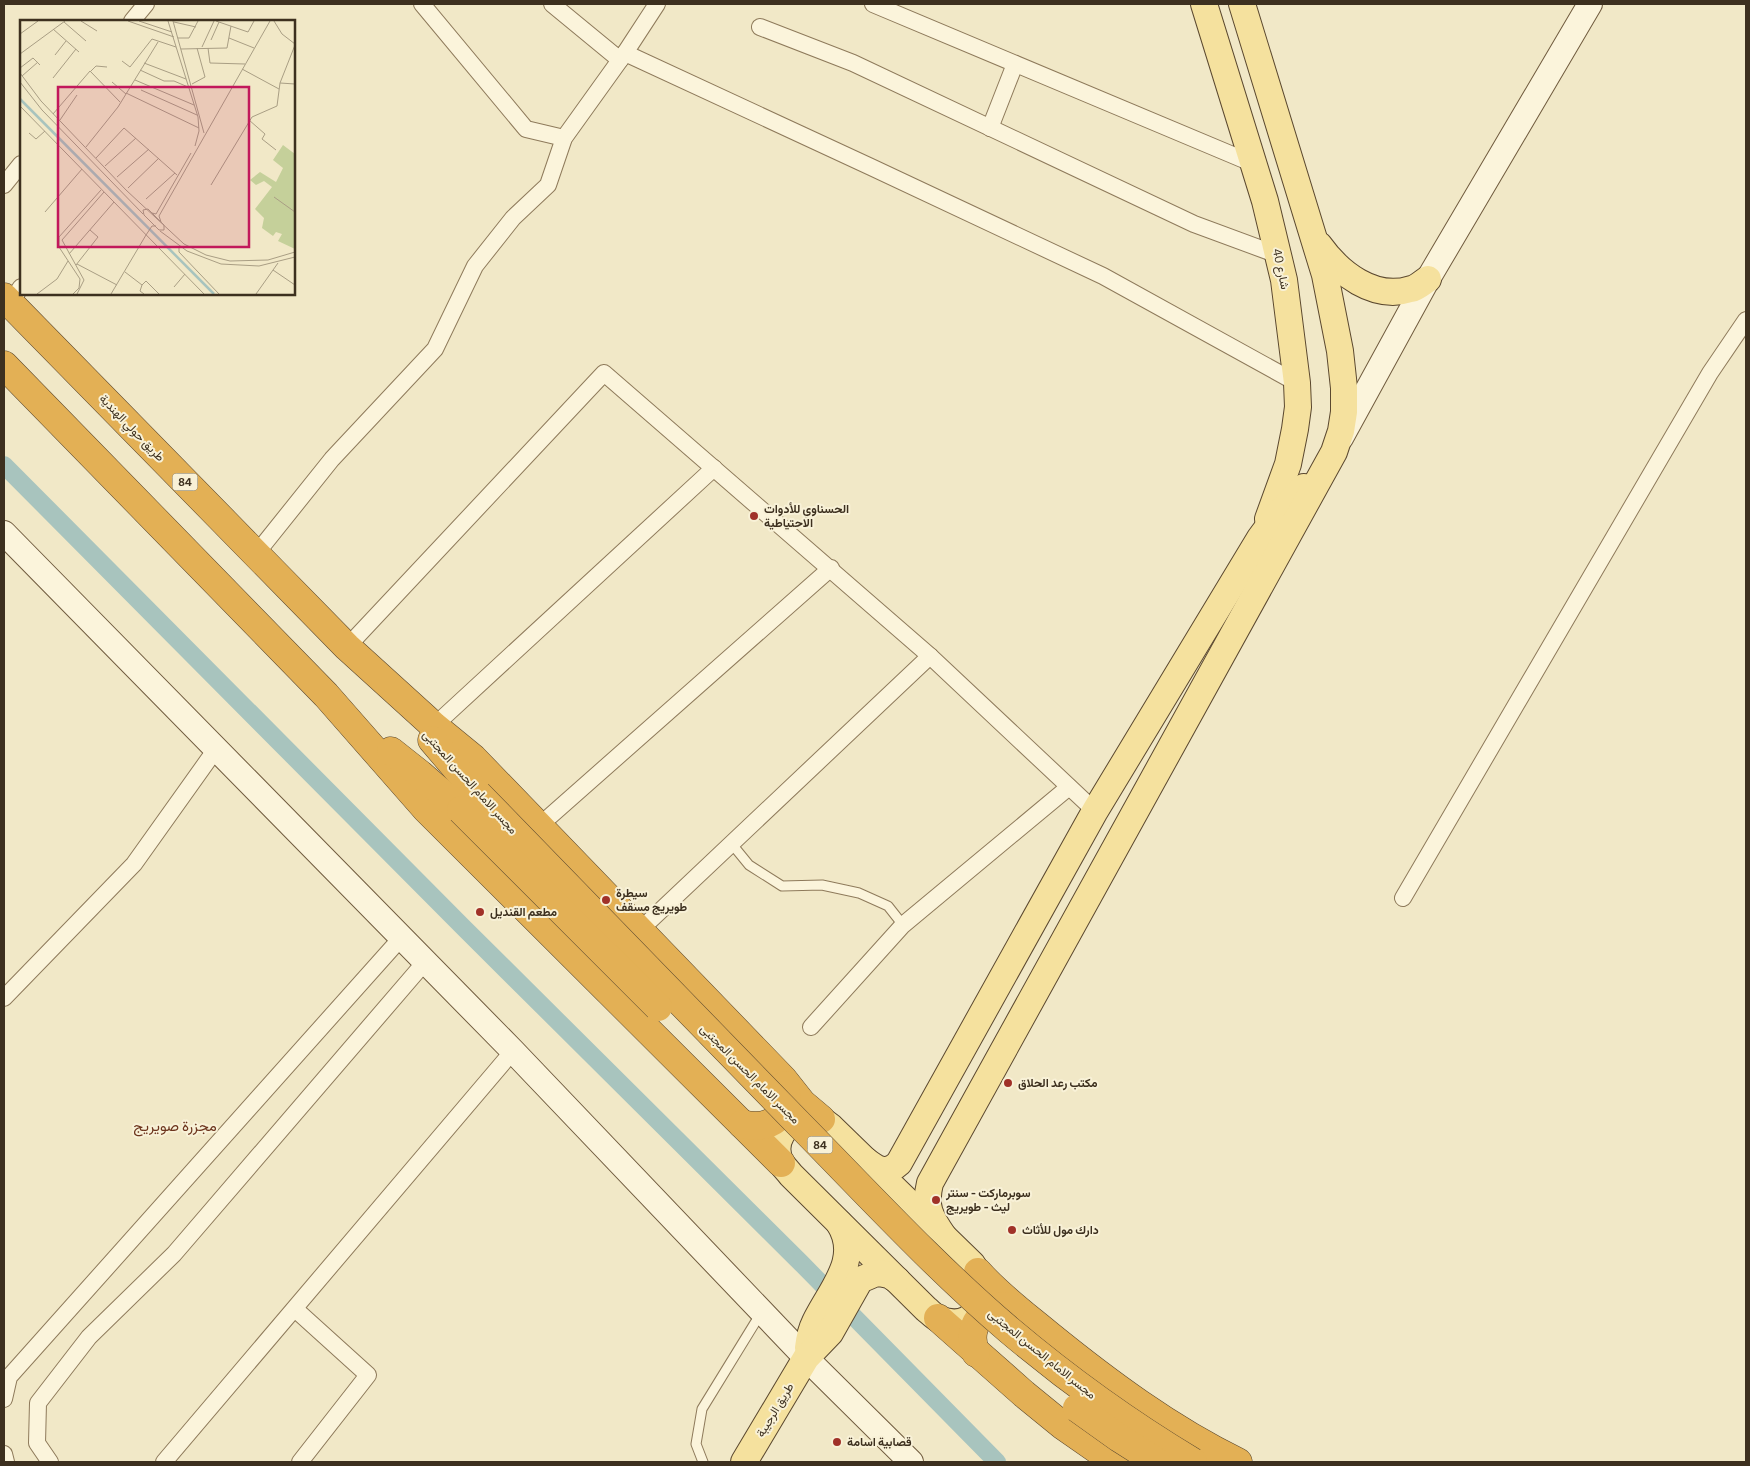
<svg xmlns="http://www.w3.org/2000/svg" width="1750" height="1466" font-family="Bitter,Vazirmatn,serif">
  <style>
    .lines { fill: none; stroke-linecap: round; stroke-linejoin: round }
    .canal { stroke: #a8c4be; stroke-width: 18 }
    .lane-casing { stroke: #8e7a5b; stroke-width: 11 }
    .street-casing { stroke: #8e7a5b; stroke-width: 18 }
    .secondary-casing { stroke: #705b3e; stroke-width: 26 }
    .primary-casing { stroke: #5b482f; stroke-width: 28 }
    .highway-casing { stroke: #5b482f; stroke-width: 29 }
    .lane { stroke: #fbf4db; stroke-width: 9 }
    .street { stroke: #fbf4db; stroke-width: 16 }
    .secondary { stroke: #fbf4db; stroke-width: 24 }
    .primary { stroke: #f5e19e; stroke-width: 26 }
    .highway { stroke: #e3b055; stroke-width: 28 }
    .highway-bridge-casing { stroke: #5b482f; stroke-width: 29; stroke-linecap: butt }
    .highway-bridge { stroke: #e3b055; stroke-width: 28 }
    .poi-dot { fill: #a03128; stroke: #f8f1d7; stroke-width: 2 }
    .labels { text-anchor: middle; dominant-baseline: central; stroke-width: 4; stroke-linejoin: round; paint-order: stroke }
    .shield { fill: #f8f1d7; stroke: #756a56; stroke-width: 1 }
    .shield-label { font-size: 11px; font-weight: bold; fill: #3d301f }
    .street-label { font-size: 12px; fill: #3d301f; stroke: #f8f1d7 }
    .poi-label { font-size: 12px; font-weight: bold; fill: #3d301f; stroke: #f8f1d7; text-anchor: start }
    .quarter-label { font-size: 15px; fill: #6c341c; stroke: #f8f1d7 }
    .inset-river { fill: none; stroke: #a8c4be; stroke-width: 2.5 }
    .inset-road { fill: none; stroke: #a99e84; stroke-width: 1 }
    .view { fill: #c2185b; fill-opacity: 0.15; stroke: #c2185b; stroke-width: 2.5 }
    .inset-edge { fill: none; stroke: #3d301f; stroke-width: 2.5 }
  </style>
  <rect width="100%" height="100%" fill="#f1e8c7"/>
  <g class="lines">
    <path class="canal" d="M4 465 463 927 801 1263 997 1462"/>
    <defs>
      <g id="lane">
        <path d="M731 843 749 865 782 886 822 885 859 893 888 906 903 925"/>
        <path d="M703 1462 696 1444 702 1409 761 1313"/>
      </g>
      <g id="street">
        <path d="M422 4 526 129 564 138"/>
        <path d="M552 4 620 60"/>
        <path d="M873 4 1254 164"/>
        <path d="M132 21 146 4"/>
        <path d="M760 27 853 63 1194 224 1278 255"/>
        <path d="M625 53 871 167 1103 276 1297 383"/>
        <path d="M990 128 1015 64"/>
        <path d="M4 185 21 164"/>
        <path d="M10 303 21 287"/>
        <path d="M256 554 332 459 435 349 475 266 513 218 548 185 564 138 625 53 657 4"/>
        <path d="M347 647 604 373 930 656 1095 811"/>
        <path d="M434 726 714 468"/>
        <path d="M539 826 831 568"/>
        <path d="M1403 898 1710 373 1746 320"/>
        <path d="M639 931 930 656"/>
        <path d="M4 998 134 864 216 749"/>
        <path d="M811 1027 903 925 1069 787"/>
        <path d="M295 1309 368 1375 300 1462"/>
        <path d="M4 1399 9 1377 401 938"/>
        <path d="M4 1454 6 1462"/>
        <path d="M50 1462 37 1443 38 1403 89 1337 174 1254 425 962"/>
        <path d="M164 1462 513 1051"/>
      </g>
      <g id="secondary">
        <path d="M1341 438 1428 279 1590 4"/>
        <path d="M4 533 513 1051 806 1358 911 1462"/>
      </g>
      <g id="primary">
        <path d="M1204 4 1265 201 1284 280 1297 383 1298 407 1295 429 1288 464 1268 519"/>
        <path d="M1319 245C1339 273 1374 301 1411 289 1417 288 1423 282 1428 279"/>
        <path d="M805 1117 819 1118 831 1127 972 1264C995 1294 975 1334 939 1319 934 1317 930 1312 926 1309L791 1175C788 1171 784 1167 781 1163 770 1142 786 1122 805 1117Z"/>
        <path d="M865 1160C878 1170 886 1175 899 1163L1095 811 1260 538 1277 515 1304 487"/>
        <path d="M944 1237C930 1217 924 1207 930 1183L1334 452 1341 431 1344 412V388L1340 351 1325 275 1242 4"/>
        <path d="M808 1348C809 1339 811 1330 815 1322 831 1289 862 1259 839 1223"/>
        <path d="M744 1462 806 1358 830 1333 860 1280 874 1274 879 1273 889 1275 897 1280"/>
      </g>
      <g id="highway">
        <path d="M4 297 347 647 434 726 473 758 783 1079 802 1103 821 1119"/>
        <path d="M4 365 326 695 426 809 781 1163"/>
        <path d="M432 740 478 794"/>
        <path d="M391 751 420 774 461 810"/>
        <path d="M742 1124C770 1131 792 1116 785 1085"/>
        <path d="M978 1272C999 1296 1025 1315 1049 1335 1107 1382 1170 1429 1238 1462"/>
        <path d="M938 1318 1024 1394 1062 1425 1115 1462"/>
        <path d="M976 1353C965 1328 983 1302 1011 1307"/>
      </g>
    </defs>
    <use href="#lane" class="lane-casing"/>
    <use href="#street" class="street-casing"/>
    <use href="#secondary" class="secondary-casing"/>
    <use href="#primary" class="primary-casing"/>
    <use href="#highway" class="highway-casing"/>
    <use href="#lane" class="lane"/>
    <use href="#street" class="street"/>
    <use href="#secondary" class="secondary"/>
    <use href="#primary" class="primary"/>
    <use href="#highway" class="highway"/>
    <defs>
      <g id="highway-bridge">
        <path d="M478 794C585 904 691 1014 798 1123 867 1193 934 1266 1009 1330 1067 1379 1128 1423 1193 1462"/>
        <path d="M461 810 658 1007"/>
        <path d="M1077 1408 1119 1438 1157 1462"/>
      </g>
    </defs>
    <use href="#highway-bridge" class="highway-bridge-casing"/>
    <use href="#highway-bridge" class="highway-bridge"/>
  </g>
  <g class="poi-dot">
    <circle cx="754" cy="516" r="5"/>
    <circle cx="606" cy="900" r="5"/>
    <circle cx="480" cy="912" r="5"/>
    <circle cx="1008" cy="1083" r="5"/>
    <circle cx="936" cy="1200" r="5"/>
    <circle cx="1012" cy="1230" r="5"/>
    <circle cx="837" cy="1442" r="5"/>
  </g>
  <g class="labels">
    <g class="shield">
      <rect x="172.5" y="473.5" width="25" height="17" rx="4"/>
      <rect x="807.5" y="1136.5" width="25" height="17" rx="4"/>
    </g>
    <g class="shield-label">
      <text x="185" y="482">84</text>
      <text x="820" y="1145">84</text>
    </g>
    <g class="street-label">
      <text transform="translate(1281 269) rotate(78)">شارع 40</text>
      <text transform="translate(132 428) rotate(46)">طريق حولي الهندية</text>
      <text transform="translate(470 782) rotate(48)">مجسر الامام الحسن المجتبى</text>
      <text transform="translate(750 1074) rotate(45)">مجسر الامام الحسن المجتبى</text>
      <text transform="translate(1042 1354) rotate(39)">مجسر الامام الحسن المجتبى</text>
      <text transform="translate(775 1410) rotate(-59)">طريق الرجيبة</text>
    </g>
    <g class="poi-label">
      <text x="764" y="509">الحسناوي للأدوات<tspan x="764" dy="14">الاحتياطية</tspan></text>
      <text x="616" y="893">سيطرة<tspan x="616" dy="14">طويريج مسقف</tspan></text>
      <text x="490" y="912">مطعم القنديل</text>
      <text x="1018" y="1083">مكتب رعد الحلاق</text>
      <text x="946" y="1193">سوبرماركت - سنتر<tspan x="946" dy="14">ليث - طويريج</tspan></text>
      <text x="1022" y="1230">دارك مول للأثاث</text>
      <text x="847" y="1442">قصابية اسامة</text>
    </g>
    <g class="quarter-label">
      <text x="175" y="1126">مجزرة صويريج</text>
    </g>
  </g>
  <g transform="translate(20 20)">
    <rect width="275" height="275" fill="#f1e8c7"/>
    <path d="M263 125 275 134V229L258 221 262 214 256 212 253 216 242 208 244 198 235 189 252 167 244 161 236 165 230 160 240 152 256 162 263 148 253 140Z" fill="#c5d09a"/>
    <path class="inset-river" d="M0 79 194 274"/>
    <path class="inset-road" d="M61 1 77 11M108 1 154 17M119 1 152 12M148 1 178 97 179 111 175 126M153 1 184 113M196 1 228 12 234 1M254 1 262 14 275 24M44 2 66 21M154 2 176 7M33 9 59 32M0 14 18 1M158 18H169L178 1M209 18 234 28M191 20 199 2M182 27 194 1M188 28 190 43 225 44M161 29 207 28 211 6M0 34 45 1M35 35 46 21M102 41 110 47 132 19 156 27M124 43 166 59M0 48 13 38 20 45M222 49 259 69M120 50 144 61H154L168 67M71 51 76 46 87 47M0 53 21 81 106 170 164 224 186 235 210 241 248 240 275 232M2 56 18 42M33 58 56 29M115 60 174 85M0 62 22 90 123 194M92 62 106 74M260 63 275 25M172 64 185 57 177 28M121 70 177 95M106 73 179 108M0 86 184 274M33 94 70 51 100 82M40 100 57 75M229 100 245 114 242 119 256 130M9 113 16 119 25 111M66 127 98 87 138 22M76 138 104 108 157 155M85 146 116 118M97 157 129 129M191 165 232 97 257 86 260 63 275 64M108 168 139 138M254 177 275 192M126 179 155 153M128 189 144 205V210H139L124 195 123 190ZM25 192 62 149M132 193 136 194 171 133M141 202 139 196 250 1M140 211 167 231 201 244 239 246 275 237M159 226V232L199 274M49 234 94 182M57 244 97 265M56 245 78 217 70 210M253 250 275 265M105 252 122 265 120 271 124 274M122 265 126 261 139 274M154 267 165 254M17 274 37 259 48 241M53 274 59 268 60 259 39 227V217L81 170M57 274 64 260 42 220 84 172M91 274 126 215 132 206H136M236 274 258 243"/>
    <path class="view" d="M38 67H229V227H38Z"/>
    <rect width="275" height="275" class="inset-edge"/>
  </g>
  <rect width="1750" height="1466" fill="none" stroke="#3d301f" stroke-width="10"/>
</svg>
